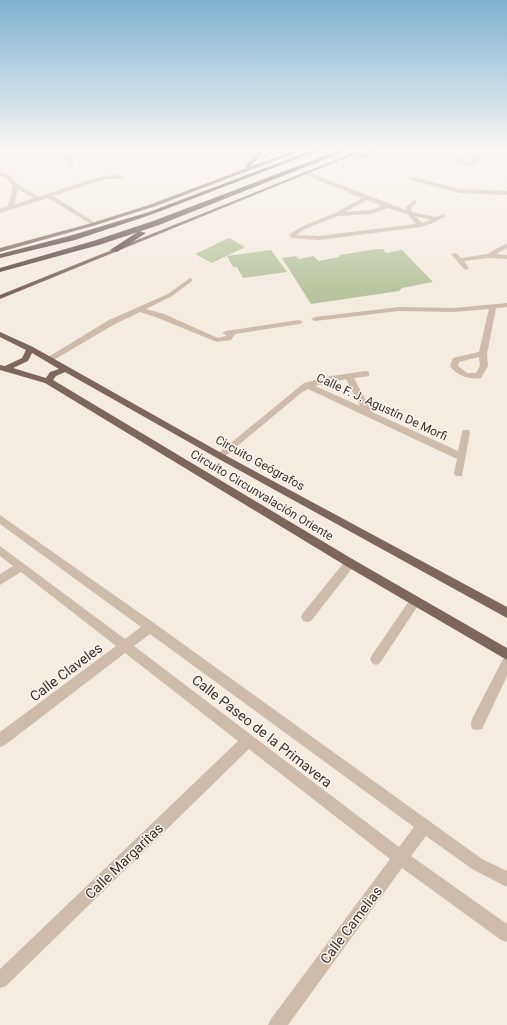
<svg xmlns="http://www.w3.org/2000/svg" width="507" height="1025" font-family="Roboto,sans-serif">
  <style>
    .green { fill: #b8c4a0 }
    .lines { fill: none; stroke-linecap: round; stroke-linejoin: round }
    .minor { fill: #cdbbac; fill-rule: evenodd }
    .major { fill: #7d675c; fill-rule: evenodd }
    .highway { fill: #5c4a42; fill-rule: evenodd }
    .labels { text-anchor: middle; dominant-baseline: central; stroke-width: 3; stroke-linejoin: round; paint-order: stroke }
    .street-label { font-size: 12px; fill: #3b302b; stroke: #fbf5ee }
    .near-street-label { font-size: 14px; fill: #3b302b; stroke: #fbf5ee }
  </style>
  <rect width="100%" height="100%" fill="#f4ebe1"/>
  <g class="green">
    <path d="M229 238 245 247 212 263 195 254Z"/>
    <path d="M377 249H383L386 253 402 250 433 282 402 288 399 291 311 304 282 258 296 256 299 259 313 256 319 261 339 257 340 255Z"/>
    <path d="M271 250 287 272 243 278 237 267H233L227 256Z"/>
  </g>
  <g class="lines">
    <g class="minor">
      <path d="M60 150H64L69 157 87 150H104L169 156 167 157 91 152 71 160 74 163 71 165Z"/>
      <path d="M507 151V153L476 157 479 160 475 165 469 166 454 160 466 155ZM467 157H471L473 162 462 160Z"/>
      <path d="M305 171 406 210V207L414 200 417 202 411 208 412 212 436 217 443 214 446 216 433 223 421 227 319 240 291 238 290 234 301 227 335 213 362 198 303 174 302 173ZM367 200 382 206 371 210 345 212ZM387 208 407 214 416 224 319 236 296 235 305 229 338 216 372 214ZM415 216 431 220 422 223Z"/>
      <path d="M0 172 9 175 18 185 39 197C55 192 111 169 124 177L121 179H106L53 196 96 223V225L94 226 48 198 0 213V209L8 206 13 186 5 177 0 176ZM18 189 34 198 14 205Z"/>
      <path d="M413 177 460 189 507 191V195L460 193 411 180 410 179Z"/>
      <path d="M507 243V248L496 254 507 255V259L489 258 464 261 469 268 466 270 464 269 451 254 456 253 461 258 487 254Z"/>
      <path d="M190 278 192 279V281L172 296 146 309 164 314 218 338 226 336V335L222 333 226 331 299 320 303 322 299 324 235 334 231 340 217 342 158 318 140 312 115 324 52 361H46L45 359 109 320 168 294Z"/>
      <path d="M507 303V307L496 308 487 354 488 366 481 378C469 380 457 376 450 366L453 358 479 352 489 309 454 312 399 311 315 321 311 319 315 317 399 307 454 308ZM479 357 480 366 476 373H467L458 366 459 362Z"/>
      <path d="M366 371 369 372V376L354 378 372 412 458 451 462 432 463 430H469L470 432 462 476H456L454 474 457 459 308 389 301 393 223 458 220 459 215 456 304 383 331 376ZM346 379 360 406 315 386Z"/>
      <path d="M0 515 154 623 482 859 507 871V887L472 869 426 836 411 856 507 924V942L501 940 402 868 288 1025H268L271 1019 390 859 249 749 6 986 0 988V969L238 741 125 653 5 745 0 747V732L116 646 21 572 0 585V574L13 566 0 556V546L125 639 141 627 0 524ZM150 634 414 827 399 847 134 646Z"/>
      <path d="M350 559 354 560 355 563 354 566 311 621 307 622 303 621 301 617 303 613 346 560Z"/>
      <path d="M415 596 419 598 421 601 419 604 380 663 376 665 372 663 370 659 372 655 411 598Z"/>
      <path d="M507 657V676L482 729 477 730 472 729 471 724 472 719 503 659Z"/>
    </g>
    <g class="major">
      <path d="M257 150H261L263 153 249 167 297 150H303L153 207 96 225 0 252V248L92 223 149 205 247 168 245 166 258 153Z"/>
      <path d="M360 150H365L0 299V295Z"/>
      <path d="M374 150H380L359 158 354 157Z"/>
      <path d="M0 332 33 347 223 454 507 607V618L217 458 65 372 56 376 53 380 354 560 507 648V660L346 566 45 383 0 370V365L5 366 22 358 26 350 0 337ZM32 353 59 369 50 372 46 378 13 368 28 361Z"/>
    </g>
    <g class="highway">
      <path d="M313 150H320L153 214 75 240 0 258V254L69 236 149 212Z"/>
      <path d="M341 150H348L159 225 99 245 0 272V268L93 241 153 221Z"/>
      <path d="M139 231 146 233 117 252 110 250Z"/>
    </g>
  </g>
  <linearGradient id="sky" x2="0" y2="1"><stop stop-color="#7eb2d2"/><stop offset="0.51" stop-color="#faf6f2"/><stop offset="1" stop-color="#faf6f2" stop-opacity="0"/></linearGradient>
  <rect width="507" height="293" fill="url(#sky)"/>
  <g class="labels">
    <g class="street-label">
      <text transform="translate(382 407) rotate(25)">Calle F. J. Agustín De Morfi</text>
      <text transform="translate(260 463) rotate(29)">Circuito Geógrafos</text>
      <text transform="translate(262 495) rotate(31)">Circuito Circunvalación Oriente</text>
    </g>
    <g class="near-street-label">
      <text transform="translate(66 672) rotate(-37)">Calle Claveles</text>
      <text transform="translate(262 731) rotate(38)">Calle Paseo de la Primavera</text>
      <text transform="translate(124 861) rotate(-44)">Calle Margaritas</text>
      <text transform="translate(351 925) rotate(-53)">Calle Camelias</text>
    </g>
  </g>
</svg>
